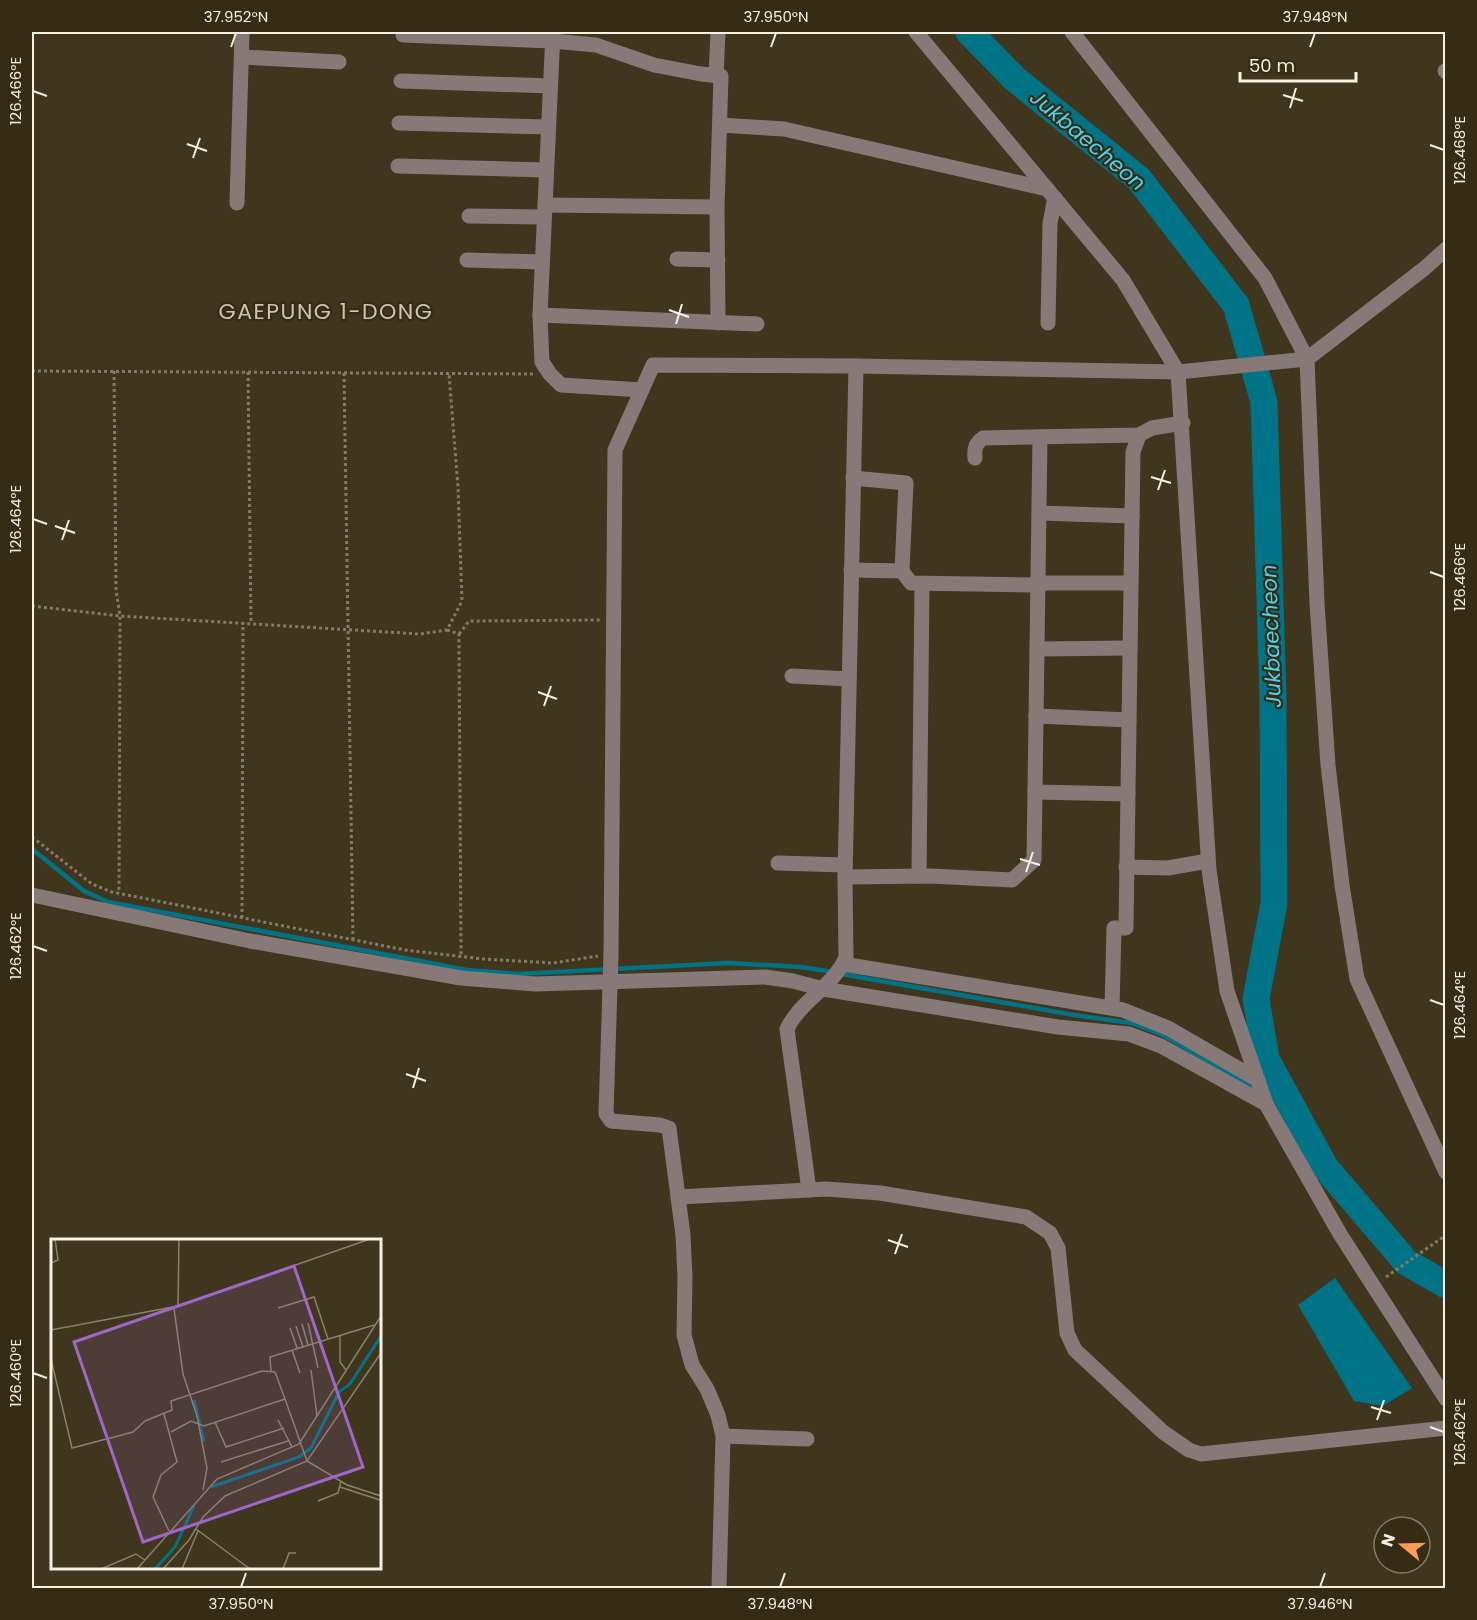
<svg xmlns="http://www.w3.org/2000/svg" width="1477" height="1620" font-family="Poppins,sans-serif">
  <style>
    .water { fill: #007386 }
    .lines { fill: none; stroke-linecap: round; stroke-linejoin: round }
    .stream { stroke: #007386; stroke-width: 4.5 }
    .river { stroke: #007386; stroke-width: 27 }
    .path { stroke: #847b66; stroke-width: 3; stroke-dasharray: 3 3; stroke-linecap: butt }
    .minor { stroke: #887979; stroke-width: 15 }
    .ticks { fill: none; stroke: #f8f2e3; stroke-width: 2 }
    .labels { text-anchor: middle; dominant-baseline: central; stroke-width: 4.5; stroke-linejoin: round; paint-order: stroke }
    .water-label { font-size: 21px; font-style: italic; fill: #4cd3ef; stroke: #362b13 }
    .quarter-label { font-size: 22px; letter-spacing: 1.5px; fill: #d0c3a7; stroke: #362b13 }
    .inset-river { fill: none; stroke: #007386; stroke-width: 3 }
    .inset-road { fill: none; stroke: #8a816c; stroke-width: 1.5 }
    .view { fill: #a067ca; fill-opacity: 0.15; stroke: #a067ca; stroke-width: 3 }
    .inset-edge { fill: none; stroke: #f8f2e3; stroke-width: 3 }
    .neatline { fill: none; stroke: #f8f2e3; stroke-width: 2 }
    .ticks-label { font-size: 15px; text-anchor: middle; fill: #f8f2e3 }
  </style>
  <rect width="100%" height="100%" fill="#40351d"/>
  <path class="water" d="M1335 1278 1412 1388 1383 1406 1354 1401 1298 1305Z"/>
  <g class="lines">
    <g class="stream">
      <path d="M32 849 84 891 108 902 467 970 518 974 728 963 801 967 833 972"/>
      <path d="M841 974 1074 1015 1131 1023 1163 1035 1255 1089"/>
      <path d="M1268 1096 1295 1112"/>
    </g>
    <path class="river" d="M969 32 1015 79 1139 179 1236 305 1264 402 1273 697 1274 903 1256 999 1266 1059 1325 1167 1406 1262 1446 1285"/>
    <g class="path">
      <path d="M32 371 533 374"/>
      <path d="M114 371 116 589 120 616 119 893"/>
      <path d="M248 372 251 624"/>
      <path d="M344 373 353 940"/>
      <path d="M32 606 120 616 420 634 447 630 462 601 458 487 449 374"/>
      <path d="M447 630 459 634 461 957"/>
      <path d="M459 634 469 621 601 620"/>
      <path d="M32 837 92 884 112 892 405 950 483 959 553 963 598 956"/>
      <path d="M242 918 243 623"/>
      <path d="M1386 1277 1446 1235"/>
    </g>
    <g class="minor">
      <path d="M553 32 540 315 542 362 550 374 561 385 642 390"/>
      <path d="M916 32 1123 280 1178 372 1209 870 1227 991 1266 1104 1340 1234 1446 1399"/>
      <path d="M1072 32 1265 278 1307 359 1317 603 1328 765 1342 885 1357 979 1446 1172"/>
      <path d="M403 35 552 41 596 45 654 65 701 74 721 76 717 207 718 323"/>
      <path d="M242 57 339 62"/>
      <path d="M1445 71 1446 72"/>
      <path d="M716 76 718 32"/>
      <path d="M401 81 550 86"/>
      <path d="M399 123 548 127"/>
      <path d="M720 125 784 129 1047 189"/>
      <path d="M398 166 546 170"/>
      <path d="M237 203 242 32"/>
      <path d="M545 205 717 207"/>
      <path d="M469 216 544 217"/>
      <path d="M677 259 718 260"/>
      <path d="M467 260 542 262"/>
      <path d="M540 315 757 324"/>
      <path d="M1048 323 1050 223 1055 198"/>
      <path d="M856 366 1178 372 1307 359 1425 268 1446 249"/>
      <path d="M975 458C974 448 976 443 983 438L1139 435 1152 428 1183 423"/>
      <path d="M853 478 906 483 902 571"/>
      <path d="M1039 513 1132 516"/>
      <path d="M851 570 902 571 911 583 1038 585 1047 583H1131"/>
      <path d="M1037 649 1130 648"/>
      <path d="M792 676 849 679"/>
      <path d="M1036 716 1129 720"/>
      <path d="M1035 792 1128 794"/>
      <path d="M778 863 845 865"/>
      <path d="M1126 867 1168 868 1208 861"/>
      <path d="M919 876 922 584"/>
      <path d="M845 877 930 876 1012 880 1034 860 1040 437"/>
      <path d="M32 895 250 941 461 978 535 984 765 977 793 981 823 989 1058 1027 1129 1034 1161 1046 1266 1104"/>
      <path d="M843 964 1123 1010 1168 1028 1258 1080"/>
      <path d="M1112 1008 1114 928H1126L1133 452 1139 435"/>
      <path d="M679 1197 826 1189 880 1193 1026 1217 1050 1233 1058 1248 1067 1333 1075 1350 1163 1432 1189 1450 1201 1454 1446 1428"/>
      <path d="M723 1436 807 1439"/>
      <path d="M719 1588 723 1436 718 1415 707 1389 692 1365 684 1335 685 1277 683 1235 669 1128 660 1125 611 1121 606 1114 611 954 615 450 653 365 856 366 845 877 846 957C834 986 800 1001 787 1029L809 1190"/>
    </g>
  </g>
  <path class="ticks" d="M231 47 236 33M771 47 776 33M1310 47 1315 33M33 91 47 96M1283 95 1303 101M1290 108 1296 88M187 144 207 151M1430 145 1444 150M193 158 200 138M669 310 689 317M676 324 682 304M1151 477 1171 483M1158 490 1165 470M33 519 47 524M55 526 75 533M62 540 69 520M1430 572 1444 577M538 692 557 699M544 706 551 686M1020 859 1040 865M1026 872 1033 852M33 946 47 951M1430 1000 1444 1005M406 1074 426 1081M413 1088 419 1068M888 1240 908 1247M895 1254 902 1234M33 1373 47 1378M1371 1407 1391 1413M1377 1420 1384 1400M1430 1427 1444 1432M241 1587 246 1573M780 1587 785 1573M1320 1587 1325 1573"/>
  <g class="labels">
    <g class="water-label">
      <text transform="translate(1088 140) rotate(40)">Jukbaecheon</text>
      <text transform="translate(1271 636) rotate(-92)">Jukbaecheon</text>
    </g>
    <g class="quarter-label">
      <text x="326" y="311">GAEPUNG 1-DONG</text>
    </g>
  </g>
  <g transform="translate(51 1239)">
    <rect width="330" height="330" fill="#40351d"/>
    <path class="inset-river" d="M143 161 153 203M160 248 248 218 260 209 288 153 299 145 330 97M104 330 124 308 143 267"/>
    <path class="inset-road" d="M0 24 7 21 4 0M127 67 128 0M123 69 132 135 146 177 156 229 152 251M227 69 263 58 277 100M257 84 267 129M251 85 257 106M245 87 252 108M239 89 246 109M0 91 127 67 319 0M289 97V123L295 131M241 111 249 134M0 120 21 209 82 193 94 182 121 171 120 162 211 132 224 133 234 160 153 187 140 182 120 193M260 131 266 177M220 133 219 118 323 86M234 160 256 222 296 246 330 257M113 175 126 223 110 236 102 258 118 292M227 181 241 208M164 183 175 208 233 189M170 223 237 202M289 248 329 261M267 262 287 254 290 242M145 290 199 330M50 330 85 315 94 321M86 330 166 240 248 205 330 77M112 330 138 301 152 278 174 257 256 222 330 114M131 330 147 292M232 330 238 314H245"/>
    <path class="view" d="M243 27 312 228 92 303 23 103Z"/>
    <rect width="330" height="330" class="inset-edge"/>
  </g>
  <rect width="1477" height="1620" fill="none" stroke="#362b13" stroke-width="66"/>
  <g transform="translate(1402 1545) rotate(289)"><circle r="28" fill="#362b13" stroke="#847b66" stroke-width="1.5"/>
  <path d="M0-4.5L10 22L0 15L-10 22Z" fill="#fe9b59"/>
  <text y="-9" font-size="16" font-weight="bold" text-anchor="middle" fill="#f8f2e3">N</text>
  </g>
  <path d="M1240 72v9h116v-9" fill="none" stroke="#f8f2e3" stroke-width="3"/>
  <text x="1249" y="72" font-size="18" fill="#f8f2e3" stroke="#362b13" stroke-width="4.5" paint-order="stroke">50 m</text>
  <rect x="33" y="33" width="1411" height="1554" class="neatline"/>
  <g class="ticks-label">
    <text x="236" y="22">37.952°N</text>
    <text x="776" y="22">37.950°N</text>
    <text x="1315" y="22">37.948°N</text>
    <text transform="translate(16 91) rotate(-90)" y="5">126.466°E</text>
    <text transform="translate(1460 150) rotate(-90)" y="5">126.468°E</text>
    <text transform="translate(16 519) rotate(-90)" y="5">126.464°E</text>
    <text transform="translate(1460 577) rotate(-90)" y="5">126.466°E</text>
    <text transform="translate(16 946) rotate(-90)" y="5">126.462°E</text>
    <text transform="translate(1460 1005) rotate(-90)" y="5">126.464°E</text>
    <text transform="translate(16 1373) rotate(-90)" y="5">126.460°E</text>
    <text transform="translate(1460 1432) rotate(-90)" y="5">126.462°E</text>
    <text x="241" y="1609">37.950°N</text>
    <text x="780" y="1609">37.948°N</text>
    <text x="1320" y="1609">37.946°N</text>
  </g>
</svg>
